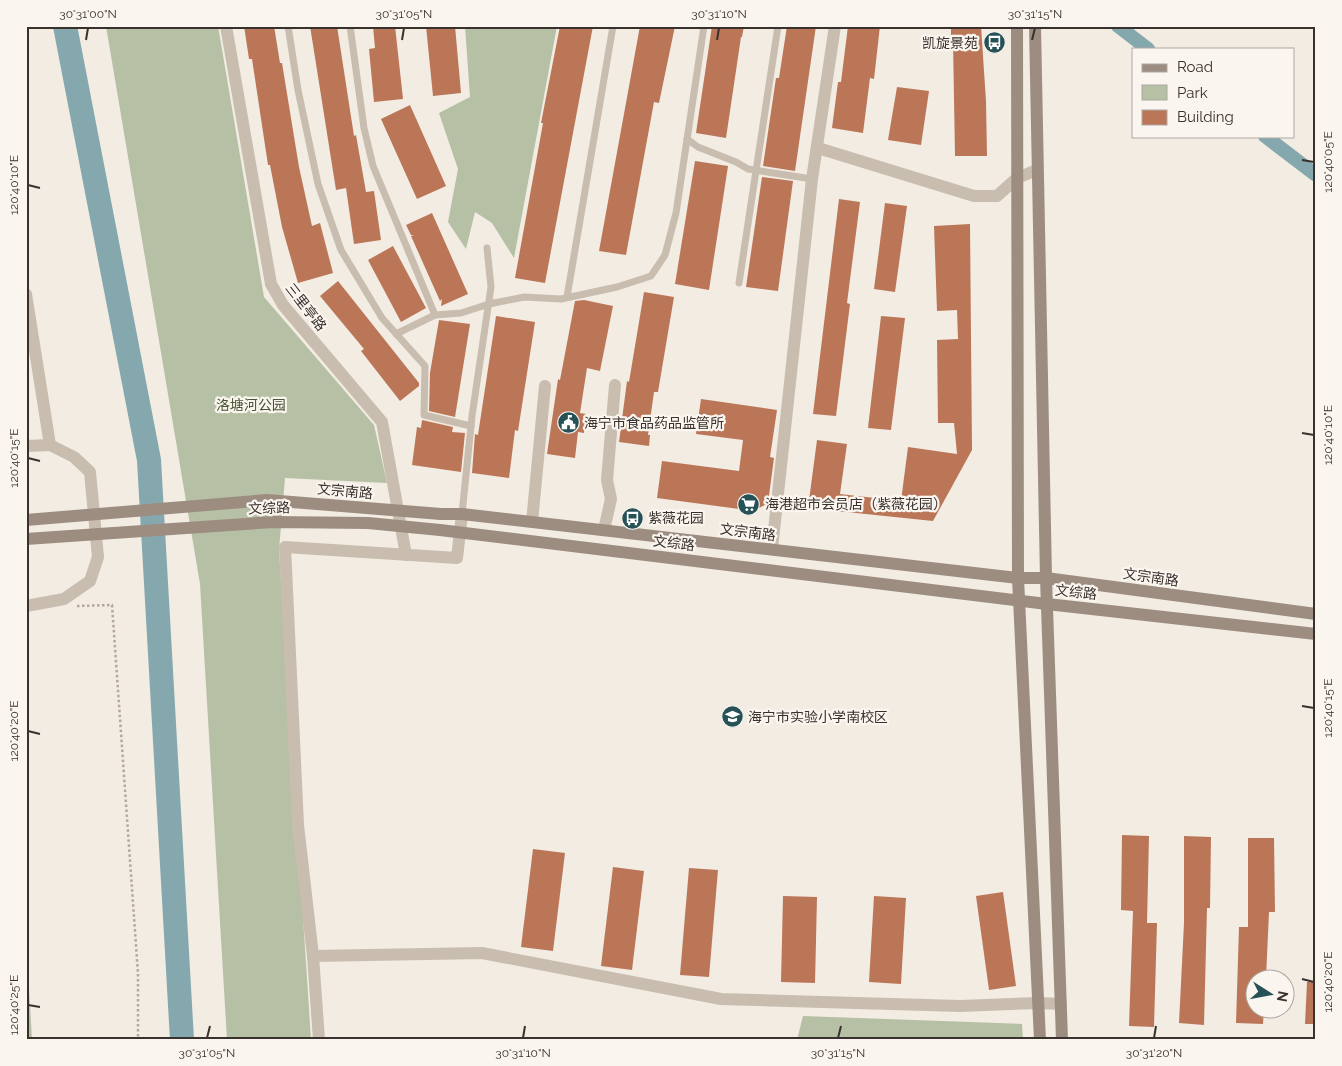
<svg xmlns="http://www.w3.org/2000/svg" width="1342" height="1066" font-family="Raleway,'Noto Sans SC',sans-serif">
  <style>
    .green { fill: #b5c0a4 }
    .lines { fill: none; stroke-linecap: round; stroke-linejoin: round }
    .canal { stroke: #84a8ad; stroke-width: 14 }
    .river { stroke: #84a8ad; stroke-width: 24 }
    .building { fill: #bb7658 }
    .path { stroke: #b5a79a; stroke-width: 2.5; stroke-dasharray: 2.5 2.5; stroke-linecap: butt }
    .lane { stroke: #c9bdaf; stroke-width: 7 }
    .street { stroke: #c9bdaf; stroke-width: 12 }
    .secondary { stroke: #9d8d81; stroke-width: 12 }
    .secondary-bridge { stroke: #9d8d81; stroke-width: 12 }
    .ticks { fill: none; stroke: #39312d; stroke-width: 2 }
    .labels { text-anchor: middle; dominant-baseline: central; stroke-width: 4.5; stroke-linejoin: round; paint-order: stroke }
    .poi-label { font-size: 14px; fill: #39312d; stroke: #faf5ef; text-anchor: start }
    .street-label { font-size: 14px; fill: #39312d; stroke: #faf5ef }
    .park-label { font-size: 14px; fill: #465533; stroke: #faf5ef }
    .neatline { fill: none; stroke: #39312d; stroke-width: 2 }
    .ticks-label { font-size: 12px; text-anchor: middle; fill: #39312d }
  </style>
  <rect width="100%" height="100%" fill="#f2ece3"/>
  <g class="green">
    <path d="M106 26H218L264 297 374 425 387 483 285 478 279 550 311 1040H227L200 584Z"/>
    <path d="M465 26H557L514 258 492 223 475 212 466 249 448 222 458 169 439 113 470 97Z"/>
    <path d="M26 936 32 1040H26Z"/>
    <path d="M803 1016 1022 1024 1023 1040H797Z"/>
  </g>
  <g class="lines">
    <g class="canal">
      <path d="M1118 26 1148 49"/>
      <path d="M1265 136 1316 175"/>
    </g>
    <path class="river" d="M65 26 149 460 182 1040"/>
  </g>
  <g class="building">
    <path d="M244 26H274L280 63H282L299 167 312 226 320 223 333 273 298 283 282 227 270 165H268L252 59H249Z"/>
    <path d="M310 26H337L354 136 356 135 366 192 374 191 381 240 354 244 346 188 336 190Z"/>
    <path d="M373 26H395L403 99 374 102 369 49 375 48Z"/>
    <path d="M426 26H455L461 93 433 96Z"/>
    <path d="M560 26H593L545 283 515 278 543 123H541Z"/>
    <path d="M640 26H675L659 103 654 102 626 255 599 251Z"/>
    <path d="M712 26H744L742 37H741L726 138 696 133Z"/>
    <path d="M787 26H816L795 171 763 166 776 78H779Z"/>
    <path d="M848 26H880L874 79 870 78 863 133 832 128 838 82H841Z"/>
    <path d="M951 26H981L986 101 987 156H955L953 40H951Z"/>
    <path d="M897 87 929 91 921 145 888 140Z"/>
    <path d="M410 105 446 186 417 199 381 119Z"/>
    <path d="M695 161 728 166 709 290 675 284Z"/>
    <path d="M762 177 793 181 778 291 746 287Z"/>
    <path d="M839 199 860 202 847 303 850 304 836 416 813 414Z"/>
    <path d="M885 203 907 206 895 292 874 289Z"/>
    <path d="M432 213 468 294 441 306 442 299 440 301 411 236 414 235H411L406 225Z"/>
    <path d="M970 224 972 450 933 521 808 508 817 440 847 444 840 494 901 501 908 447 957 454 954 423H938L937 340 958 339 957 310 937 311 934 226Z"/>
    <path d="M393 246 426 308 401 322 368 260Z"/>
    <path d="M338 281 419 383V386L400 401 361 351 364 349 320 296Z"/>
    <path d="M644 292 674 297 658 392H654L648 435H650L649 446 619 442 627 381 629 382Z"/>
    <path d="M584 300 613 306 600 371 587 368 580 413 586 414 584 433 578 432 575 458 547 454 558 379 560 380 575 301Z"/>
    <path d="M496 316 535 322 518 431 515 430 509 478 472 473 475 434 478 435Z"/>
    <path d="M881 316 905 318 891 430 868 428Z"/>
    <path d="M439 320 470 324 455 417 429 411 430 373Z"/>
    <path d="M701 399 777 410 770 457 774 458 768 503 754 511 657 498 662 461 739 471 743 440 696 434Z"/>
    <path d="M422 420 453 427 452 432 465 433 461 472 412 465 417 427 421 428Z"/>
    <path d="M1122 835 1149 836 1147 923H1157L1154 1027 1129 1026 1133 911 1121 910Z"/>
    <path d="M1184 836 1211 837 1210 908H1207L1204 1025 1179 1023 1184 923Z"/>
    <path d="M1248 838H1274L1275 912H1269L1266 978H1254V1008H1264L1263 1024 1236 1023 1239 927H1248Z"/>
    <path d="M533 849 565 853 553 951 521 947Z"/>
    <path d="M613 867 644 871 632 970 601 966Z"/>
    <path d="M689 868 718 870 709 977 680 975Z"/>
    <path d="M1003 892 1016 986 989 990 976 896Z"/>
    <path d="M783 896 817 897 815 983 781 982Z"/>
    <path d="M874 896 906 898 901 984 869 982Z"/>
    <path d="M1307 982H1316V1024H1305Z"/>
  </g>
  <g class="lines">
    <path class="path" d="M77 606 112 605 138 974V1040"/>
    <g class="lane">
      <path d="M288 26 298 90 318 184 341 250 382 318 425 366 424 415 471 426"/>
      <path d="M350 26 364 128 373 166 435 315"/>
      <path d="M687 139 698 147 736 162 748 169 812 179"/>
      <path d="M739 283 778 26"/>
      <path d="M567 297 613 26"/>
      <path d="M396 334 435 315 461 313 489 304 524 297 561 299 617 287 651 276 665 255 676 213 704 26"/>
      <path d="M462 514 472 416 491 287 487 248"/>
    </g>
    <g class="street">
      <path d="M226 26 271 284 283 305 382 422 406 555"/>
      <path d="M818 148 974 196H997L1017 178 1037 170"/>
      <path d="M26 294 50 445 74 457 90 472 98 557 90 581 64 599 26 606"/>
      <path d="M26 446 50 445"/>
      <path d="M532 522 545 386"/>
      <path d="M604 530 611 499 607 480 615 385"/>
      <path d="M772 549 812 179 835 26"/>
      <path d="M313 956 482 953 721 999 960 1006 1038 1003 1061 1004"/>
      <path d="M319 1040 313 956 298 825 285 547 457 558 462 514"/>
    </g>
    <g class="secondary">
      <path d="M1017 26 1018 578 1040 1040"/>
      <path d="M1035 26 1046 578 1062 1040"/>
      <path d="M441 514H462L1018 578H1046L1316 614"/>
      <path d="M440 530 1047 604 1316 634"/>
    </g>
    <g class="secondary-bridge">
      <path d="M26 520 267 500 441 514"/>
      <path d="M26 539 273 522 368 523 440 530"/>
    </g>
  </g>
  <path class="ticks" d="M86 40 88 28M402 40 404 28M717 40 719 28M1032 40 1035 28M1302 160 1314 162M28 185 40 188M1302 433 1314 435M28 458 40 461M1302 706 1314 708M28 731 40 734M1302 979 1314 982M28 1005 40 1007M207 1038 210 1026M523 1038 525 1026M838 1038 841 1026M1154 1038 1156 1026"/>
  <defs>
    <symbol id="bus-disc" viewBox="-11 -11 22 22"><circle r="9.5" fill="#265157" stroke="#faf5ef"/><path d="M-5-6H5V4H4V6H2V4H-2V6H-4V4H-5ZM-3.5-4V0h7V-4ZM-3.5 1.2v1.5H-2V1.2ZM2 1.2v1.5H3.5V1.2Z" fill="#fff"/></symbol>
    <symbol id="civic-disc" viewBox="-11 -11 22 22"><circle r="9.5" fill="#265157" stroke="#faf5ef"/><path d="M-.6-6.5H3V-4.5H.6V-3L4-1V1h2V6H-6V1h2V-1L-.6-3ZM-1.2 2.5V6h2.4V2.5Z" fill="#fff"/></symbol>
    <symbol id="supermarket-disc" viewBox="-11 -11 22 22"><circle r="9.5" fill="#265157" stroke="#faf5ef"/><path d="M-6-5.5h2.5l.6 2H6L4.5 2H-2.5L-4.4-4H-6ZM-1.5 3.2a1.3 1.3 0 1 0 .1 0ZM3 3.2a1.3 1.3 0 1 0 .1 0Z" fill="#fff"/></symbol>
    <symbol id="school-disc" viewBox="-11 -11 22 22"><circle r="9.5" fill="#265157" stroke="#faf5ef"/><path d="M0-5L7-2L0 1L-7-2ZM-4 1L0 2.5L4 1V4Q0 6-4 4Z" fill="#fff"/></symbol>
  </defs>
  <g fill-rule="evenodd">
    <use href="#bus-disc" x="982" y="30" width="25" height="25"/>
    <use href="#civic-disc" x="556" y="410" width="25" height="25"/>
    <use href="#supermarket-disc" x="736" y="492" width="25" height="25"/>
    <use href="#bus-disc" x="620" y="506" width="25" height="25"/>
    <use href="#school-disc" x="720" y="704" width="25" height="25"/>
  </g>
  <g class="labels">
    <g class="poi-label">
      <text x="978" y="43" text-anchor="end">凯旋景苑</text>
      <text x="584" y="423">海宁市食品药品监管所</text>
      <text x="765" y="504">海港超市会员店（紫薇花园）</text>
      <text x="648" y="518">紫薇花园</text>
      <text x="748" y="717">海宁市实验小学南校区</text>
    </g>
    <g class="street-label">
      <text transform="translate(306 307) rotate(52)">三里亭路</text>
      <text transform="translate(345 491) rotate(5)">文宗南路</text>
      <text transform="translate(269 508) rotate(-2)">文综路</text>
      <text transform="translate(748 532) rotate(7)">文宗南路</text>
      <text transform="translate(674 543) rotate(7)">文综路</text>
      <text transform="translate(1151 577) rotate(8)">文宗南路</text>
      <text transform="translate(1076 592) rotate(6)">文综路</text>
    </g>
    <g class="park-label">
      <text x="251" y="405">洛塘河公园</text>
    </g>
  </g>
  <rect width="1342" height="1066" fill="none" stroke="#faf5ef" stroke-width="55"/>
  <rect x="1132" y="48" width="162" height="90" fill="#faf5ef" stroke="#ada7a1"/>
  <rect x="1142" y="64" width="25" height="8" fill="#9d8d81" stroke="#ada7a1"/>
  <text x="1177" y="72" font-size="15" fill="#39312d">Road</text>
  <rect x="1142" y="85" width="25" height="15" fill="#b5c0a4" stroke="#ada7a1"/>
  <text x="1177" y="98" font-size="15" fill="#39312d">Park</text>
  <rect x="1142" y="110" width="25" height="15" fill="#bb7658" stroke="#ada7a1"/>
  <text x="1177" y="122" font-size="15" fill="#39312d">Building</text>
  <g transform="translate(1270 994) rotate(101)"><circle r="24" fill="#faf5ef" stroke="#ada7a1"/>
  <path d="M0-4L9 19L0 12L-9 19Z" fill="#265157"/>
  <text y="-8" font-size="14" font-weight="bold" text-anchor="middle" fill="#39312d">N</text>
  </g>
  <rect x="28" y="28" width="1286" height="1010" class="neatline"/>
  <g class="ticks-label">
    <text x="88" y="18">30°31'00"N</text>
    <text x="404" y="18">30°31'05"N</text>
    <text x="719" y="18">30°31'10"N</text>
    <text x="1035" y="18">30°31'15"N</text>
    <text transform="translate(1328 162) rotate(-90)" y="4">120°40'05"E</text>
    <text transform="translate(14 185) rotate(-90)" y="4">120°40'10"E</text>
    <text transform="translate(1328 435) rotate(-90)" y="4">120°40'10"E</text>
    <text transform="translate(14 458) rotate(-90)" y="4">120°40'15"E</text>
    <text transform="translate(1328 708) rotate(-90)" y="4">120°40'15"E</text>
    <text transform="translate(14 731) rotate(-90)" y="4">120°40'20"E</text>
    <text transform="translate(1328 982) rotate(-90)" y="4">120°40'20"E</text>
    <text transform="translate(14 1005) rotate(-90)" y="4">120°40'25"E</text>
    <text x="207" y="1057">30°31'05"N</text>
    <text x="523" y="1057">30°31'10"N</text>
    <text x="838" y="1057">30°31'15"N</text>
    <text x="1154" y="1057">30°31'20"N</text>
  </g>
</svg>
